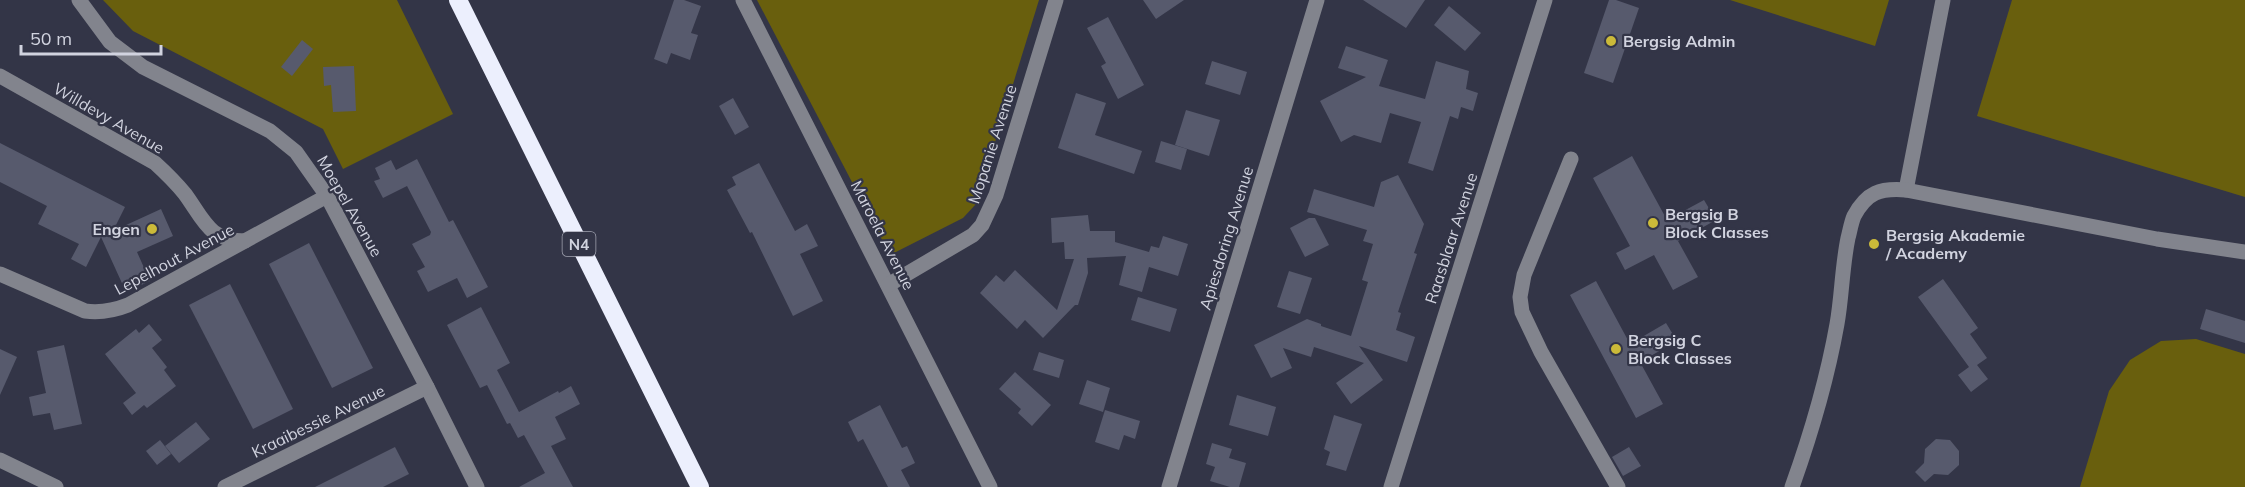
<svg xmlns="http://www.w3.org/2000/svg" width="2245" height="487" font-family="Mulish,sans-serif">
  <style>
    .green { fill: #695f0d }
    .building { fill: #575a6d }
    .lines { fill: none; stroke-linecap: round; stroke-linejoin: round }
    .minor { stroke: #82848d; stroke-width: 15 }
    .highway { stroke: #eceffd; stroke-width: 18 }
    .poi-dot { fill: #cbba39; stroke: #333547; stroke-width: 2 }
    .labels { text-anchor: middle; dominant-baseline: central; stroke-width: 4.5; stroke-linejoin: round; paint-order: stroke }
    .shield { fill: #333547; stroke: #a2a4b1; stroke-width: 1.5 }
    .shield-label { font-size: 15px; font-weight: bold; fill: #d1d3df }
    .poi-label { font-size: 16px; font-weight: bold; fill: #d1d3df; stroke: #333547; text-anchor: start }
    .street-label { font-size: 16px; fill: #d1d3df; stroke: #333547 }
  </style>
  <rect width="100%" height="100%" fill="#333547"/>
  <g class="green">
    <path d="M103 0H397L453 114 343 169 323 129 133 31Z"/>
    <path d="M757 0H1039L976 204 963 218 890 255Z"/>
    <path d="M1730 0H1889L1875 46Z"/>
    <path d="M2012 0H2245V197L1977 116Z"/>
    <path d="M2196 339 2245 354V487H2080L2109 391 2130 360 2161 341Z"/>
  </g>
  <g class="building">
    <path d="M674 0H684L701 6 691 33 698 35 690 60 671 53 667 64 654 59Z"/>
    <path d="M1143 0H1184L1156 19Z"/>
    <path d="M1363 0H1425L1406 28Z"/>
    <path d="M1609 0H1616L1639 8 1613 83 1584 73Z"/>
    <path d="M1449 6 1481 33 1465 51 1434 25Z"/>
    <path d="M1108 17 1144 85 1118 99 1101 66 1106 63 1087 28Z"/>
    <path d="M302 40 313 49 292 76 281 67Z"/>
    <path d="M1346 46 1388 60 1379 86 1425 99 1436 61 1469 71 1466 89 1478 93 1473 111 1461 107 1458 119 1450 116 1433 171 1408 163 1421 122 1390 113 1381 143 1354 135 1341 142 1320 101 1366 77 1338 68Z"/>
    <path d="M1212 61 1247 72 1240 95 1205 84Z"/>
    <path d="M354 66 356 111 333 112 331 85 324 86 323 67Z"/>
    <path d="M1076 93 1106 103 1095 135 1142 151 1134 174 1058 148Z"/>
    <path d="M733 98 749 127 735 135 719 106Z"/>
    <path d="M1186 110 1220 120 1209 156 1175 145Z"/>
    <path d="M1161 141 1187 149 1181 170 1155 162Z"/>
    <path d="M0 143 125 207 113 231 161 209 173 236 137 252 150 281 126 292 101 237 86 267 71 259 79 244 38 224 47 206 0 182Z"/>
    <path d="M1632 156 1667 220 1704 200 1716 220 1678 241 1698 277 1673 290 1654 255 1625 270 1616 253 1630 246 1593 178Z"/>
    <path d="M417 159 449 222 453 220 488 287 467 298 457 278 428 292 417 271 425 267 412 244 430 235 431 232 407 186 383 198 374 181 380 179 375 168 391 160 396 170Z"/>
    <path d="M759 163 795 231 807 224 818 246 800 254 823 301 793 316 752 232 750 233 727 190 736 185 732 177Z"/>
    <path d="M1398 175 1424 224 1414 253 1417 254 1398 312 1401 313 1396 330 1415 337 1407 362 1359 346 1383 380 1351 404 1336 383 1364 363 1314 347 1311 357 1283 348 1292 368 1271 378 1254 345 1307 319 1321 324V326L1351 336 1368 282 1362 280 1373 244 1363 241 1367 230 1307 212 1314 189 1374 207 1381 182Z"/>
    <path d="M1088 215 1090 231H1115V242L1149 252 1151 246 1159 248 1163 236 1188 244 1178 276 1149 267 1142 292 1119 285 1126 256 1087 258 1088 273 1078 305H1075L1043 338 1025 320 1017 329 980 293 996 275 1004 282 1015 270 1057 310 1074 259H1065L1064 242 1052 243 1051 218Z"/>
    <path d="M1309 218H1315L1329 245 1305 257 1290 228Z"/>
    <path d="M309 243 373 368 332 388 269 264Z"/>
    <path d="M1289 271 1312 278 1300 314 1277 307Z"/>
    <path d="M1943 279 1978 328 1970 334 1987 358 1977 365 1988 379 1971 392 1958 375 1969 367 1918 297Z"/>
    <path d="M1596 281 1630 344 1666 323 1677 341 1640 362 1663 404 1636 418 1570 295Z"/>
    <path d="M230 284 293 409 253 429 189 305Z"/>
    <path d="M1138 297 1177 309 1170 332 1131 320Z"/>
    <path d="M481 307 510 363 497 370 519 412 558 391 559 393 571 386 580 404 555 417 566 439 551 446 573 487H519L545 473 524 435 518 438 510 423 507 424 487 385 480 388 447 325Z"/>
    <path d="M2206 309 2245 321V343L2200 329Z"/>
    <path d="M149 324 162 340 152 348 167 367 164 370 176 386 147 408 144 405 132 415 123 403 136 393 105 354 136 329 139 333Z"/>
    <path d="M64 345 82 424 54 430 50 413 33 416 29 397 46 393 37 351Z"/>
    <path d="M0 349 17 357 0 395Z"/>
    <path d="M1039 352 1064 360 1059 378 1033 370Z"/>
    <path d="M1015 372 1051 405 1032 426 1018 413 1021 409 999 389Z"/>
    <path d="M1087 380 1110 388 1103 412 1079 404Z"/>
    <path d="M1237 395 1276 407 1268 436 1229 425Z"/>
    <path d="M880 405 902 448 907 446 915 463 901 470 910 487H888L863 439 858 442 848 422Z"/>
    <path d="M1105 410 1140 421 1135 439 1124 435 1119 450 1095 442Z"/>
    <path d="M1334 415 1362 424 1346 471 1326 465 1330 452 1324 449Z"/>
    <path d="M196 422 210 439 179 463 165 446Z"/>
    <path d="M1936 439 1950 440 1959 451V465L1948 475 1934 474 1925 482 1915 472 1924 463 1925 449Z"/>
    <path d="M160 440 171 454 157 465 146 451Z"/>
    <path d="M1212 443 1232 449 1229 458 1246 463 1239 487H1230L1210 481 1215 467 1206 464Z"/>
    <path d="M395 447 409 474 383 487H315Z"/>
    <path d="M1629 447 1641 466 1623 476 1612 457Z"/>
  </g>
  <g class="lines">
    <g class="minor">
      <path d="M79 0 110 42 143 67 270 131 296 152 327 196 427 387 477 487"/>
      <path d="M743 0 990 487"/>
      <path d="M0 76 155 163C166 173 176 183 185 194 204 220 209 241 245 241"/>
      <path d="M1571 159 1524 275 1520 297 1522 312 1541 352 1618 487"/>
      <path d="M1906 190 1943 0"/>
      <path d="M0 274 85 311C101 313 113 311 128 305L327 196"/>
      <path d="M888 285 973 235 982 225 996 195 1056 0"/>
      <path d="M0 460 56 487"/>
      <path d="M225 487 427 387"/>
      <path d="M1169 487 1317 0"/>
      <path d="M1391 487 1545 0"/>
      <path d="M1792 487C1811 434 1827 380 1837 324 1842 296 1842 267 1848 238 1850 231 1851 223 1854 216 1867 192 1880 188 1906 190L2157 239 2245 252"/>
    </g>
    <path class="highway" d="M458 0 700 487"/>
  </g>
  <g class="poi-dot">
    <circle cx="1611" cy="41" r="6"/>
    <circle cx="1653" cy="223" r="6"/>
    <circle cx="152" cy="229" r="6"/>
    <circle cx="1874" cy="244" r="6"/>
    <circle cx="1616" cy="349" r="6"/>
  </g>
  <g class="labels">
    <rect class="shield" x="562.5" y="232" width="33" height="24" rx="4.5"/>
    <g class="shield-label">
      <text x="579" y="244">N4</text>
    </g>
    <g class="poi-label">
      <text x="1623" y="41">Bergsig Admin</text>
      <text x="1665" y="214">Bergsig B<tspan x="1665" dy="18">Block Classes</tspan></text>
      <text x="140" y="229" text-anchor="end">Engen</text>
      <text x="1886" y="235">Bergsig Akademie<tspan x="1886" dy="18">/ Academy</tspan></text>
      <text x="1628" y="340">Bergsig C<tspan x="1628" dy="18">Block Classes</tspan></text>
    </g>
    <g class="street-label">
      <text transform="translate(109 118) rotate(30)">Willdevy Avenue</text>
      <text transform="translate(992 144) rotate(-72)">Mopanie Avenue</text>
      <text transform="translate(350 206) rotate(60)">Moepel Avenue</text>
      <text transform="translate(883 235) rotate(63)">Maroela Avenue</text>
      <text transform="translate(1226 238) rotate(-73)">Apiesdoring Avenue</text>
      <text transform="translate(1451 238) rotate(-72)">Raasblaar Avenue</text>
      <text transform="translate(174 259) rotate(-28)">Lepelhout Avenue</text>
      <text transform="translate(318 421) rotate(-26)">Kraaibessie Avenue</text>
    </g>
  </g>
  <path d="M21 45v9h140v-9" fill="none" stroke="#d1d3df" stroke-width="3"/>
  <text x="30" y="45" font-size="18" fill="#d1d3df" stroke="#333547" stroke-width="4.5" paint-order="stroke">50 m</text>
</svg>
